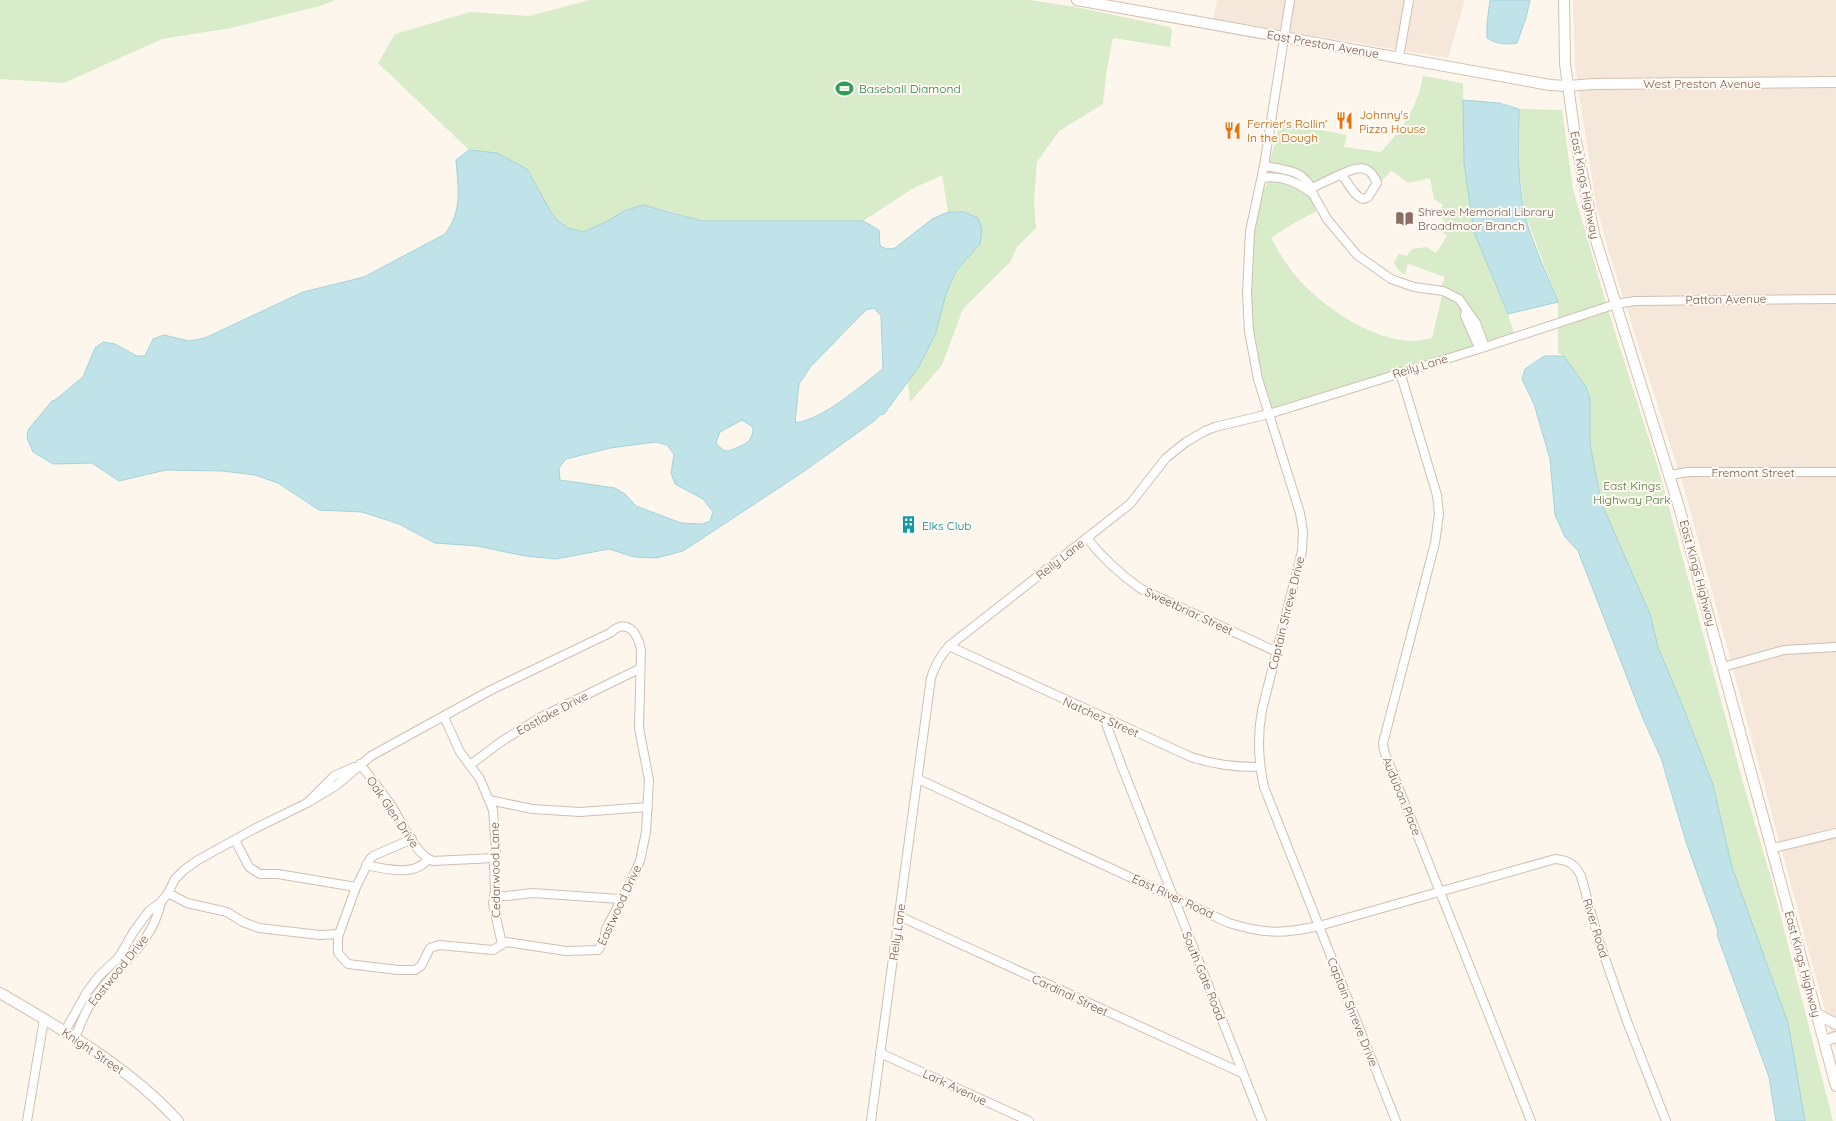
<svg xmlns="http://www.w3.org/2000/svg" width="1836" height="1121" font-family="Quicksand,sans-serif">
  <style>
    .residential { fill: #f5e8da }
    .green { fill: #d8ecc9 }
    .water { fill: #bfe3e8; stroke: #a5d3da; fill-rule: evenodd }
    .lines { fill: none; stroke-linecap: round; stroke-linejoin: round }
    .street-casing { stroke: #d1beb0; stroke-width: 10 }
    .secondary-casing { stroke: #d6c0b0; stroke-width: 12 }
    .street { stroke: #fff; stroke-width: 8 }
    .secondary { stroke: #fff; stroke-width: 10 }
    .labels { text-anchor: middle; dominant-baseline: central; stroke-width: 4; stroke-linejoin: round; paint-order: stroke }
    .street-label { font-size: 12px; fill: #7a5c4d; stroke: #fffaf3 }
    .leisure-label { font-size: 12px; fill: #27864d; stroke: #fffaf3; text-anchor: start }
    .food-label { font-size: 12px; fill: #c56008; stroke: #fffaf3; text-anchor: start }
    .education-label { font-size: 12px; fill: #785e54; stroke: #fffaf3; text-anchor: start }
    .park-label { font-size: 12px; fill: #537a41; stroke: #fffaf3 }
    .culture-label { font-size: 12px; fill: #0d838f; stroke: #fffaf3; text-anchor: start }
  </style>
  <rect width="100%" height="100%" fill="#fdf6ec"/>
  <g class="residential">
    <path d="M1217 0H1465L1448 58 1213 19Z"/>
    <path d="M1573 0H1836V1052L1685 491 1610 256 1596 205 1575 66Z"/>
  </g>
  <g class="green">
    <path d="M0 0H336L320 6 231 28 162 39 64 83 0 79Z"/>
    <path d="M590 0H1029L1076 7 1170 27 1172 31 1170 47 1113 38 1106 74 1103 104 1059 131 1037 162 1034 200 1036 228 1017 247 1011 261 963 309 942 365 910 402 908 382 918 368 941 311 946 292 956 271 980 244 964 212H948L942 175 912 189 863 221H702L666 210 643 206 624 211 606 222 584 232 568 228 558 221 551 212 527 169 469 150 378 63 395 34 470 12 529 16Z"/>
    <path d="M1423 76 1463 83 1464 160 1474 232 1508 314 1515 337 1269 414 1249 331 1255 207 1269 180 1300 184 1319 205 1315 212 1294 223 1271 238C1280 254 1290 271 1304 285 1330 311 1372 339 1410 341 1417 342 1425 339 1432 338L1443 291 1441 287 1445 277 1408 264 1405 275 1398 270 1394 263 1398 254 1407 256 1412 249 1426 247 1436 253 1447 236 1439 230 1445 221 1436 215 1443 205 1434 199 1430 178 1409 183 1391 171 1381 182 1377 183 1361 168 1312 188 1309 181 1271 168 1270 161 1280 122 1347 135 1344 147 1381 152C1403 127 1417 109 1423 76Z"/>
    <path d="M1519 109 1562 110 1573 189 1609 313 1660 474 1744 786 1771 878 1833 1121H1805L1732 867 1713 785 1658 647 1650 614 1601 502 1590 444V399L1586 387 1564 356 1558 353V302L1524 211 1520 176Z"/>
  </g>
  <g class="water">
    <path d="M1490 0H1530L1526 18 1517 43C1506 45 1496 44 1487 38V23Z"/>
    <path d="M1463 100 1499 103 1519 109C1519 142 1517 179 1524 212 1532 243 1546 272 1558 302L1508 314 1474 232 1464 164Z"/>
    <path d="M469 150 497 153 527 169 551 212 558 221 568 228 583 232 606 222 624 211 643 205 702 221H863L879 230 880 246 887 249 895 248 932 219 948 212H964L978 218 982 229 980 244 956 271 946 294 935 335 918 368 884 414 880 415 874 421 803 472 683 551 656 558 634 557 609 549 556 559 525 556 477 546 435 543 399 524 362 512 319 510 278 483 255 475 222 471 166 470 119 481 92 463 53 464 33 452 27 438 28 430 52 401 55 400 83 377 95 348 103 342 115 344 137 356H145L153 339 164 335 189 341 205 338 303 292 364 277 445 234C463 210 458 188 456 160ZM874 308 881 316 883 369C859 387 824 419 795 423L799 384 811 366 866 310ZM742 420 753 427C753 437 750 442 741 446 728 451 726 455 716 443L720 432ZM656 442 667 445 674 454 671 473 675 484 703 499 713 512 710 521 703 524 681 523 636 506 625 494 615 488 560 480 559 468 566 459 610 448Z"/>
    <path d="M1544 356H1564L1586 387 1590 399V444L1601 502 1650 614 1658 647 1685 712 1713 785 1732 867 1788 1023 1805 1121H1776L1769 1077 1717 935 1718 931 1686 842 1661 758 1644 721 1578 551 1565 537 1555 515 1550 459 1534 404 1522 379 1525 369Z"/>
  </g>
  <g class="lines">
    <defs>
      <g id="street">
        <path d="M1290 0 1264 166 1250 231 1247 294 1249 331 1258 379 1300 513 1303 532 1302 551 1262 710C1257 737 1258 760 1264 787L1396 1121"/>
        <path d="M1399 57 1409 0"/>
        <path d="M1262 178C1282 175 1297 182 1313 194 1307 170 1286 170 1264 166"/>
        <path d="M1312 188C1320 184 1329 180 1337 176 1353 169 1368 160 1377 183L1368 197 1363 199C1351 194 1350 183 1341 175"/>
        <path d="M1313 194 1327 219 1357 255 1391 279 1414 287 1443 291 1459 299 1476 323 1485 347"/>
        <path d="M1466 310 1465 316 1479 348"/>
        <path d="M1400 372 1437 495 1439 514 1435 543 1383 743 1384 751 1531 1121"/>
        <path d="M1670 475 1688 472H1836"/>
        <path d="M1087 538C1103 559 1120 574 1141 589L1277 652"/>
        <path d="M949 646 1191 757C1214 765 1235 767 1259 767"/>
        <path d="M1723 667 1784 650 1836 647"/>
        <path d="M444 717 460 752 480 779 493 810 496 848 494 865 495 890 493 904 502 944"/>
        <path d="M1104 718 1122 767 1262 1121"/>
        <path d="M360 764C371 778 381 791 391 805 402 821 414 854 433 861L494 858"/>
        <path d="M470 765 502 741 541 717 639 669"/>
        <path d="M918 779 1229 923C1264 934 1283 934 1319 926L1555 859C1568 860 1575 864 1581 876L1599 941 1628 1024 1666 1121"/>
        <path d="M489 800 532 809 580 812 648 807"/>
        <path d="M307 803 337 785 371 756 491 690 610 633C627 617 638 633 641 650L639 728 649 780 646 832 640 861 632 879 606 929 604 941 598 950 566 951 506 942 493 950 439 945 430 948 421 966 415 970H398L348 964 338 953V937L356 887 370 859 373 856 412 839"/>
        <path d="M235 840 249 867 260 874H278L356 887"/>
        <path d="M1773 848 1836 833"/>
        <path d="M366 865C384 869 416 877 428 859"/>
        <path d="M168 893 187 903 227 912 243 922 259 928 320 935 339 934"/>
        <path d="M494 896H507L532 893 620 899"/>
        <path d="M899 916 1242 1073"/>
        <path d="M65 1031 87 992 99 976 119 957 134 931 149 911 161 902 168 893 175 879 184 870 198 860 254 829 307 803 334 776 354 767"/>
        <path d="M75 1038C80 1025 85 1011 93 1000 117 965 152 946 161 902"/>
        <path d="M880 1053 1029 1121"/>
        <path d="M27 1121 44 1019"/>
        <path d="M871 1121 931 678C935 665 940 656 949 646L1130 504 1166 458 1186 442 1205 431 1215 427 1269 414 1485 347 1616 304 1635 301 1836 299"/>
      </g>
      <g id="secondary">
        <path d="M1077 0 1550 85 1568 86 1593 84 1836 82"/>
        <path d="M1564 0 1565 64 1575 136 1594 234 1679 507 1836 1086"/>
        <path d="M0 993C63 1030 128 1066 178 1121"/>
        <path d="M1817 1014 1836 1024"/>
        <path d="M1824 1041 1836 1037"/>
      </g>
    </defs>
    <use href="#street" class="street-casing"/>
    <use href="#secondary" class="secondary-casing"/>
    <use href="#street" class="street"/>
    <use href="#secondary" class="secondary"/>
  </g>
  <defs>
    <symbol id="stadium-bare" viewBox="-9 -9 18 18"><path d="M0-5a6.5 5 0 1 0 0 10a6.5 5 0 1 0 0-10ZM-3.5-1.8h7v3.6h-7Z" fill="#2e9e5b" stroke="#fffaf3" stroke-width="2.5" paint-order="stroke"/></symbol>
    <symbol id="restaurant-bare" viewBox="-9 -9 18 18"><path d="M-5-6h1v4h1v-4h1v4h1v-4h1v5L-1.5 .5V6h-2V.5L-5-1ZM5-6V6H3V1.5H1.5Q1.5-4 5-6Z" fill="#e8710a" stroke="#fffaf3" stroke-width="2.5" paint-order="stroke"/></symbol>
    <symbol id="library-bare" viewBox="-9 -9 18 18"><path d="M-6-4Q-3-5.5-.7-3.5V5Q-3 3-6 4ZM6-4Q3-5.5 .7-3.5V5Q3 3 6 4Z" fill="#8d6e63" stroke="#fffaf3" stroke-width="2.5" paint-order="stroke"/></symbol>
    <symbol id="building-bare" viewBox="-9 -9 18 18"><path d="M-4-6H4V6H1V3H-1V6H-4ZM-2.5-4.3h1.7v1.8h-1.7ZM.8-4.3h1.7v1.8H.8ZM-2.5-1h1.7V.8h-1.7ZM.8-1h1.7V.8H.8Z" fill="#0f9aa8" stroke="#fffaf3" stroke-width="2.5" paint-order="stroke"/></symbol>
  </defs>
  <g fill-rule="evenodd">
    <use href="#stadium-bare" x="832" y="76" width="25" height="25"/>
    <use href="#restaurant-bare" x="1332" y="108" width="25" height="25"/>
    <use href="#restaurant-bare" x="1220" y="118" width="25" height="25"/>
    <use href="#library-bare" x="1392" y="206" width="25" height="25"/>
    <use href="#building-bare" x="896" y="512" width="25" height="25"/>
  </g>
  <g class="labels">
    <g class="street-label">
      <text transform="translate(1323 44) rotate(10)">East Preston Avenue</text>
      <text x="1702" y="83">West Preston Avenue</text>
      <text transform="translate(1585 185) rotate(79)">East Kings Highway</text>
      <text transform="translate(1726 299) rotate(-1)">Patton Avenue</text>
      <text transform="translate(1420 366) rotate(-17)">Reily Lane</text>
      <text x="1753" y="472">Fremont Street</text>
      <text transform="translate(1060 559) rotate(-38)">Reily Lane</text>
      <text transform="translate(1698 573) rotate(75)">East Kings Highway</text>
      <text transform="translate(1189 611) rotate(25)">Sweetbriar Street</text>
      <text transform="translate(1286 613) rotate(-76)">Captain Shreve Drive</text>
      <text transform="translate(552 713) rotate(-28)">Eastlake Drive</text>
      <text transform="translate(1101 717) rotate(24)">Natchez Street</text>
      <text transform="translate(1402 796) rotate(68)">Audubon Place</text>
      <text transform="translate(393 812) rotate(56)">Oak Glen Drive</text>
      <text transform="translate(495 870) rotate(-91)">Cedarwood Lane</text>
      <text transform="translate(1173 896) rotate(25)">East River Road</text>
      <text transform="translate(619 905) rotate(-65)">Eastwood Drive</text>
      <text transform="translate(1596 928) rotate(73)">River Road</text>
      <text transform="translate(897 932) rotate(-82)">Reily Lane</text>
      <text transform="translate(1803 964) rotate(75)">East Kings Highway</text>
      <text transform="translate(118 970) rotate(-51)">Eastwood Drive</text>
      <text transform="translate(1204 976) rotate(68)">South Gate Road</text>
      <text transform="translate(1070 995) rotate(25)">Cardinal Street</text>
      <text transform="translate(1353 1012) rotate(68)">Captain Shreve Drive</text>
      <text transform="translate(93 1051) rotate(34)">Knight Street</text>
      <text transform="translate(955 1087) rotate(25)">Lark Avenue</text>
    </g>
    <g class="leisure-label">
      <text x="859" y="88">Baseball Diamond</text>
    </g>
    <g class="food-label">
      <text x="1359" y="114">Johnny's<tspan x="1359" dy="14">Pizza House</tspan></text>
      <text x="1247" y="123">Ferrier's Rollin'<tspan x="1247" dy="14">In the Dough</tspan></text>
    </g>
    <g class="education-label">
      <text x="1418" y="211">Shreve Memorial Library<tspan x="1418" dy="14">Broadmoor Branch</tspan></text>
    </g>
    <g class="park-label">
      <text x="1632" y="485">East Kings<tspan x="1632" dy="14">Highway Park</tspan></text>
    </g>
    <g class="culture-label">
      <text x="922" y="525">Elks Club</text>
    </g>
  </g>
</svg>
